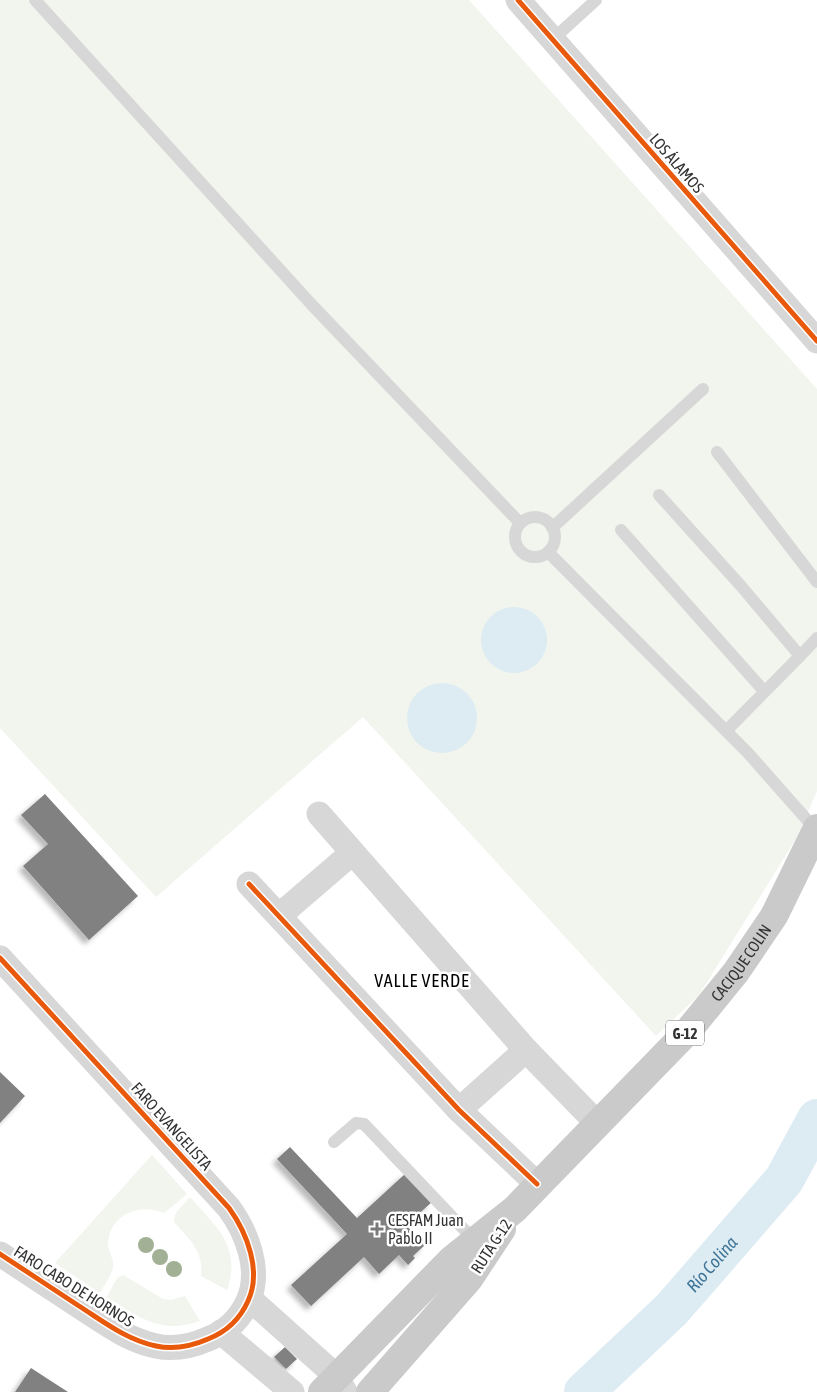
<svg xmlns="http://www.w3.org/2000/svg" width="817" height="1392" font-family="'Asap Condensed',sans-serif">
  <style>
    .green { fill: #f1f5ed }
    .water { fill: #ddebf3 }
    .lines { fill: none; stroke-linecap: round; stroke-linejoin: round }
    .river { stroke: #ddebf3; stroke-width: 40 }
    .building { fill: #818181; filter: url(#shadow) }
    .lane { stroke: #d7d7d7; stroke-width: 12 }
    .street { stroke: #d7d7d7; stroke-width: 25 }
    .primary { stroke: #cacaca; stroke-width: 28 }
    .cycleway-casing { stroke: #fff; stroke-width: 8 }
    .cycleway { stroke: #e8590c; stroke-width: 5 }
    .tree { fill: #a2b095 }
    .poi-dot { fill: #7a7a7a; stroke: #fff; stroke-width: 2 }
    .labels { text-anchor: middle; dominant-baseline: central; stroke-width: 5; stroke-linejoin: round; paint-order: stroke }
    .shield { fill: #fff; stroke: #707070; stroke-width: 1 }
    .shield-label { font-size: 15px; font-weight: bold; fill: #333 }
    .street-label { font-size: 16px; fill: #333; stroke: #fff }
    .poi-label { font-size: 16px; fill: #333; stroke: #fff; text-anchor: start }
    .neighbourhood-label { font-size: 18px; letter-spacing: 1px; fill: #000; stroke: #fff }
    .water-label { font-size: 18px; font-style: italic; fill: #3f7597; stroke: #fff }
  </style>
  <defs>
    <filter id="shadow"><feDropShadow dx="-4.5" dy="4.5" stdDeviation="2.5" flood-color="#0004"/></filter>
  </defs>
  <rect width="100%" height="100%" fill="#fff"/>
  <g class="green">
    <path d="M0 0H469L817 389V791L797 837 699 995 656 1036 363 717 156 897 0 728Z"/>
    <path d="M152 1155 187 1194 164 1213C141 1203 111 1213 108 1242 107 1251 115 1260 113 1268 111 1276 104 1285 100 1293L55 1263Z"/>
    <path d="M190 1197C216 1227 242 1246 227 1290L201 1276C204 1251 189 1239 174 1222L175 1214Z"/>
    <path d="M123 1275 163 1299 171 1300 185 1296 200 1321C160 1335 139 1317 107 1297L117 1278Z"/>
  </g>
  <g class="water">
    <circle cx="514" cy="640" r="33"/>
    <circle cx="442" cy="718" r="35"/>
  </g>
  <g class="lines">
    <path class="river" id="s1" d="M584 1392 672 1309 784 1180 817 1119"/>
  </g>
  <g class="building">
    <path d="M45 794 138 896 89 940 23 866 48 844 21 815Z"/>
    <path d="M0 1072 25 1096 0 1123Z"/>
    <path d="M290 1147 357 1218 406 1173 432 1202 406 1225 425 1245 413 1256 415 1258 408 1265 399 1255 379 1274 364 1257 311 1306 291 1285 347 1234 277 1159Z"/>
    <path d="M285 1347 297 1359 286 1369 274 1357Z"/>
    <path d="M31 1368 68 1392H15Z"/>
  </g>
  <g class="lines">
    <g class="lane">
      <path d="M35 0 312 305 520 523"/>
      <path d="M552 40 596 0"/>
      <path d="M717 452 817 582"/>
      <path d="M659 495 741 586 800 656 726 731"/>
      <circle cx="535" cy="537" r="20"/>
      <path d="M552 528 703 389"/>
      <path d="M621 530 764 691"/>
      <path d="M548 552 748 753 816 830"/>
      <path d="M800 656 817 638"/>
      <path d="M334 1142 356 1123 364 1124 475 1241"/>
    </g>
    <g class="street">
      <path d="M518 0 817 341"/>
      <path d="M319 814 526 1050 597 1123"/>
      <path d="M249 884 459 1110 537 1184"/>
      <path d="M280 915 352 853"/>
      <path d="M0 958 229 1208C247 1233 262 1271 248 1301 240 1319 226 1332 208 1339 192 1346 174 1350 156 1346 127 1340 104 1322 79 1306 53 1289 26 1271 0 1254"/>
      <path d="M459 1110 526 1050"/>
      <path d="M250 1299 336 1376 345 1392"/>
      <path d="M221 1332 292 1392"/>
    </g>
    <g class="primary">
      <path id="s2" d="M322 1392 451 1260 515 1209 688 1031 736 972 774 916 817 828"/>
      <path d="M370 1392 469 1279 502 1229"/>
    </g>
    <defs>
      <g id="cycleway">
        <path d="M518 0 817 341"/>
        <path d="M249 884 459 1110 537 1184"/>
        <path d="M0 958 229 1208C247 1233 262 1271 248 1301 240 1319 226 1332 208 1339 192 1346 174 1350 156 1346 127 1340 104 1322 79 1306 53 1289 26 1271 0 1254"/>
      </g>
    </defs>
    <use href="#cycleway" class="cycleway-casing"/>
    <use href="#cycleway" class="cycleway"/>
  </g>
  <g class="tree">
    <circle cx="146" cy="1245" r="8"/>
    <circle cx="160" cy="1257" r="8"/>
    <circle cx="174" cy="1269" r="8"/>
  </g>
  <path class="poi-dot" d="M374.5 1221.5h5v5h5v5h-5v5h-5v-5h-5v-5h5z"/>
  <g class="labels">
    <rect class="shield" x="666" y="1020.5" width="38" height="25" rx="4"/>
    <g class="shield-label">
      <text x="685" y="1033">G-12</text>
    </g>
    <g class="street-label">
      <text transform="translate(677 163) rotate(49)">LOS ÁLAMOS</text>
      <text stroke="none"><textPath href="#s2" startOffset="601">CACIQUE COLIN</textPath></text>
      <text transform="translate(172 1126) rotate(48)">FARO EVANGELISTA</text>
      <text transform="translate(491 1246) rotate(-57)">RUTA G-12</text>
      <text transform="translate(74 1286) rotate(32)">FARO CABO DE HORNOS</text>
    </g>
    <g class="poi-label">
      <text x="388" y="1220">CESFAM Juan<tspan x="388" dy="18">Pablo II</tspan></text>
    </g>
    <g class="neighbourhood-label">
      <text x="422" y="980">VALLE VERDE</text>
    </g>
    <g class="water-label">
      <text stroke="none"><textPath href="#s1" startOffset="181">Río Colina</textPath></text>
    </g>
  </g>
</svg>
